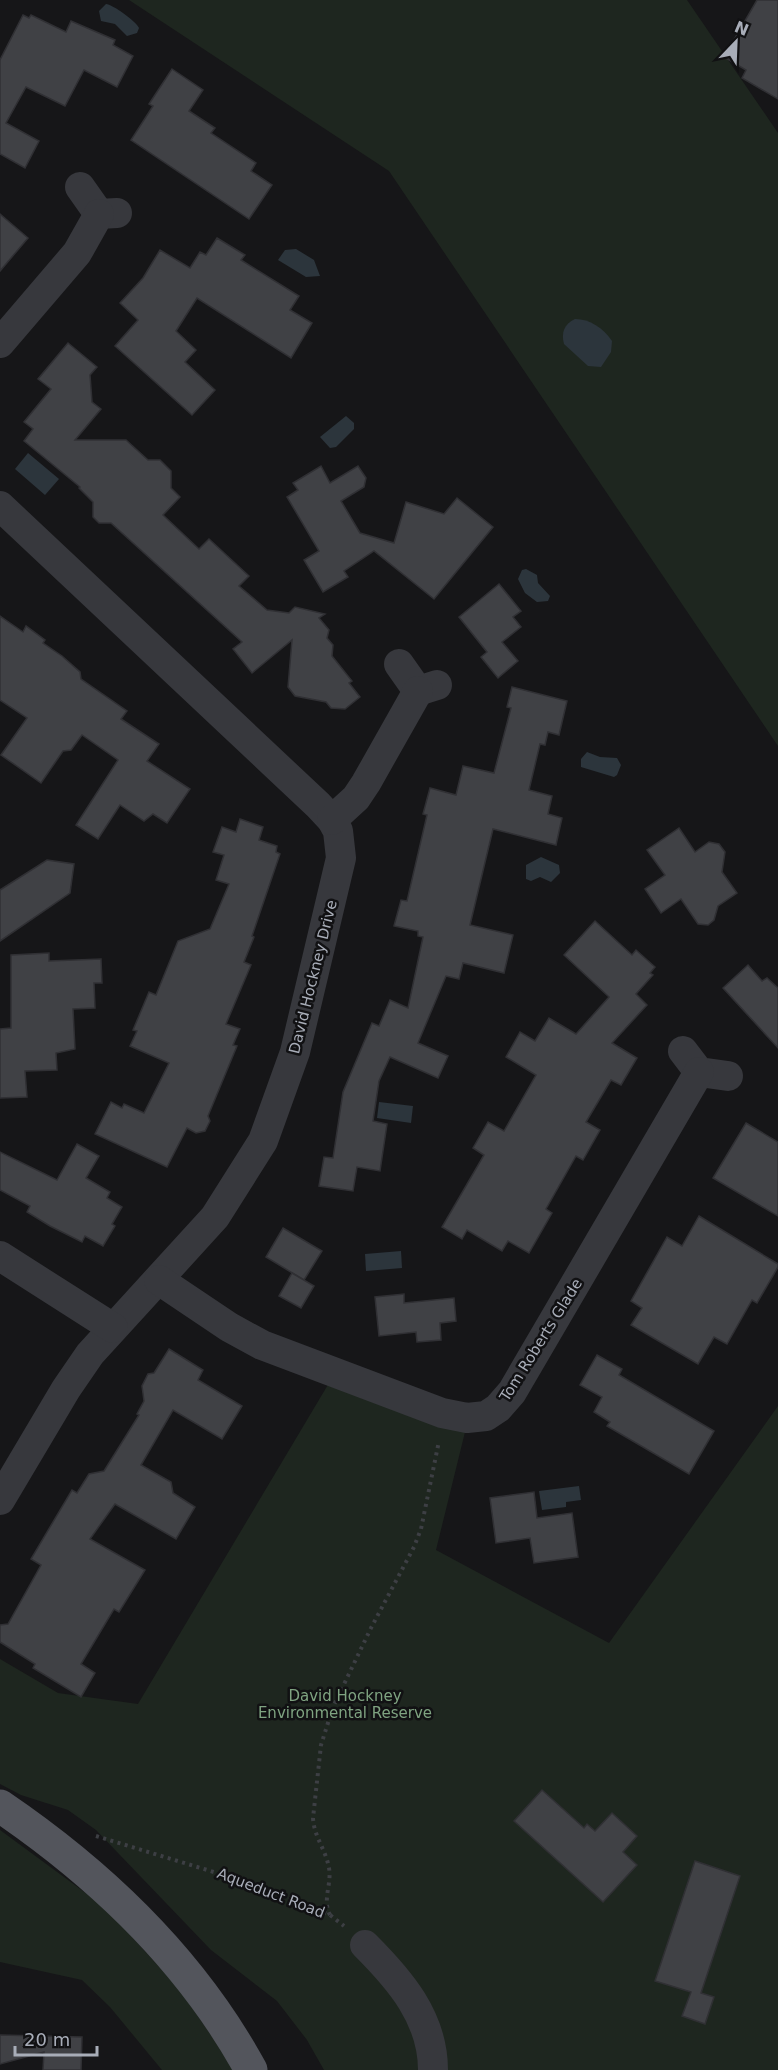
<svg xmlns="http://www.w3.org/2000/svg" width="778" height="2070" font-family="'DejaVu Sans',sans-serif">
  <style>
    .green { fill: #1e261f }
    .water { fill: #2c353c }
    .building { fill: #404145; stroke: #303034; stroke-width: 1.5 }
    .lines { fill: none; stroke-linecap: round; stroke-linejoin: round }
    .path { stroke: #3d3f44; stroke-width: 4; stroke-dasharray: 3 4.5; stroke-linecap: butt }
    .minor { stroke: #37383d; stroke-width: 30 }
    .major { stroke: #53555c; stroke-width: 33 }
    .labels { text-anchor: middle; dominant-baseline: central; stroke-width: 5; stroke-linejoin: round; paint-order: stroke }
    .street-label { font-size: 15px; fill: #a8adb8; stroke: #111113 }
    .park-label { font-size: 15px; fill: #7fa381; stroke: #111113 }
  </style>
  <rect width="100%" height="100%" fill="#161618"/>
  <g class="green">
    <path d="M129 0H687L778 133V746L389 171Z"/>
    <path d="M329 1383 465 1432 436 1550 609 1643 778 1406V2070H442L405 2003 425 2070H324L307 2040 277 2001 211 1950 96 1830 68 1810 21 1795 0 1784V1659L58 1693 138 1704Z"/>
    <path d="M0 1830 106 1908 180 1990 235 2070H162L110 2007 82 1980 0 1962Z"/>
  </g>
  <g class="water">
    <path d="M106 4C112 4 137 22 139 28L137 33 127 36 115 24 101 21 99 11Z"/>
    <path d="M296 249 314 260 320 276 306 277 278 260 285 250Z"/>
    <path d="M575 319C590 319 603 328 612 341L611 352 601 367 588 366 564 344C561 333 564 324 575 319Z"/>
    <path d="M346 416 354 423V429L336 447 330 448 320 437Z"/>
    <path d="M28 453 59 479 45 495 15 469Z"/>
    <path d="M526 569 537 575 538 583 550 596 548 601 537 602 525 593 518 579 522 570Z"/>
    <path d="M587 752 600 757 617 758 621 765 617 775 614 777 581 767V759Z"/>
    <path d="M541 857 559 865 560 873 551 882 540 877 531 881 526 879V865Z"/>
    <path d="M379 1102 413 1106 411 1123 377 1118Z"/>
    <path d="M401 1251 402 1268 366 1271 365 1254Z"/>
    <path d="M579 1486 581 1500 566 1502V1507L542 1510 539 1491Z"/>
  </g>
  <g class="building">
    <path d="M757 0H778V99L742 78 746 70 724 57Z"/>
    <path d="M23 15 29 18 31 15 66 32 71 21 115 40 113 45 133 56 117 87 84 70 65 106 26 87 6 123 39 141 25 168 0 154V60Z"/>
    <path d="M172 69 203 90 189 111 215 128 211 133 256 163 251 171 272 185 249 219 131 140 153 106 149 104Z"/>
    <path d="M0 214 28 238 0 271Z"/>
    <path d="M217 238 245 255 241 260 299 296 290 310 312 323 291 358 197 298 176 331 196 350 185 362 215 390 192 415 115 346 138 320 120 303 143 278 160 250 190 268 200 252 206 255Z"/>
    <path d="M68 343 97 367 90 375 92 402 101 409 75 440H126L148 460H160L171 471V488L180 497 163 515 199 549 209 539 249 576 239 586 267 610 289 613 295 607 325 614 319 618 329 630 327 638 333 645 332 656 352 681 349 683 360 697 345 709 331 708 326 702 295 696 288 687 292 640 252 673 233 649 242 642 111 523H99L93 517V502L79 488 80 487 24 441 33 429 24 422 51 389 38 379Z"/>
    <path d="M321 466 330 483 358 466 366 478 364 487 341 501 360 533 394 543 406 502 444 514 457 498 493 527 434 599 374 551 344 571 348 577 323 592 304 560 319 551 287 497 298 490 293 483Z"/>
    <path d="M499 584 521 611 513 617 521 627 502 642 518 661 498 678 481 657 487 652 459 617Z"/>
    <path d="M0 616 23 632 26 626 45 640 43 643 62 656 80 672 81 679 127 711 121 719 159 744 147 761 190 789 167 823 153 814 144 821 120 805 98 839 76 825 118 760 82 735 71 750 63 751 41 783 1 755 27 718 0 700Z"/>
    <path d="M512 687 567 701 559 735 548 732 545 745 540 744 529 790 552 796 548 814 562 818 556 845 493 829 470 925 513 935 504 973 463 963 459 979 446 976 418 1043 448 1056 438 1078 390 1057 379 1081 373 1121 387 1124 380 1171 357 1167 353 1191 319 1186 324 1157 333 1158 343 1092 372 1023 379 1026 390 1000 408 1008 423 937 418 936V931L394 926 401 900 407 901 427 815 423 814 430 788 456 795 463 766 494 773 511 708 507 707Z"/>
    <path d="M240 819 263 827 259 840 277 846 276 852 280 854 252 936 254 937 244 962 251 965 226 1024 240 1029 233 1045 237 1046 208 1116 210 1121 205 1131 196 1133 187 1128 167 1167 95 1134 111 1102 122 1108 124 1104 144 1113 169 1063 130 1046 137 1031 133 1030 149 992 156 995 178 941 210 929 229 884 216 880 224 855 213 852 222 827 236 832Z"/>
    <path d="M679 828 695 852 709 842 719 844 725 852 722 872 737 893 718 906 714 920 708 925 698 924 681 899 661 913 645 889 665 875 647 850Z"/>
    <path d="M47 860 74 864 70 893 0 941V890Z"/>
    <path d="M595 921 632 955 636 950 655 967 650 973 653 975 636 994 647 1005 612 1043 637 1058 621 1085 611 1080 586 1122 600 1130 583 1160 576 1156 546 1209 552 1213 529 1253 508 1241 502 1251 467 1230 462 1239 442 1227 484 1155 473 1148 488 1122 504 1131 536 1075 506 1057 520 1032 535 1041 549 1018 576 1034 609 997 564 955Z"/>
    <path d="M49 953V961L101 959 102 983H94L95 1008 73 1009 75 1049 56 1053 57 1070 25 1071 27 1097 0 1098V1029L11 1028V955Z"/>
    <path d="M748 965 762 981 767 978 778 988V1048L723 988Z"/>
    <path d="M746 1123 778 1142V1216L713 1178Z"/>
    <path d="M77 1144 99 1156 86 1178 110 1192 107 1198 122 1207 112 1224 115 1226 103 1246 85 1236 82 1242 50 1226 27 1212 30 1206 0 1190V1152L57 1180Z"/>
    <path d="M699 1216 778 1264V1267L757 1303 752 1300 727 1344 714 1337 698 1364 631 1325 642 1308 631 1301 667 1237 682 1246Z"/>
    <path d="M283 1228 322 1251 304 1280 266 1257Z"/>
    <path d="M292 1273 314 1286 301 1308 279 1296Z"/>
    <path d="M404 1294V1303L454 1298 456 1321 440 1323 441 1340 417 1342 416 1332 379 1336 375 1297Z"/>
    <path d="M169 1349 203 1370 198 1380 242 1406 222 1439 173 1410 141 1465 171 1482 173 1493 195 1507 176 1539 115 1504 90 1539 145 1570 119 1612 114 1609 81 1664 95 1673 81 1697 33 1668 35 1664 0 1642V1625L8 1624 41 1565 31 1559 72 1490 77 1493 89 1474 104 1471 139 1415 137 1414 144 1401 142 1386 148 1374 154 1373Z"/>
    <path d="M597 1355 622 1369 619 1375 714 1431 689 1474 607 1426 610 1422 594 1412 602 1397 580 1385Z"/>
    <path d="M534 1492 537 1518 572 1513 578 1557 534 1563 530 1538 496 1543 490 1498Z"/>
    <path d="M542 1790 584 1828 587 1824 595 1831 612 1813 637 1836 623 1852 637 1865 603 1902 514 1821Z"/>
    <path d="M695 1861 740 1876 701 1993 714 1997 705 2024 682 2016 691 1992 655 1981Z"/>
    <path d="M0 2035 82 2037 81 2070H43L44 2052 0 2064Z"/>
  </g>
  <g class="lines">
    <g class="path">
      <path d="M96 1836 266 1888 330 1915 344 1926"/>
      <path d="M330 1915C322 1900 332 1884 329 1868 326 1850 314 1837 313 1818L321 1745 333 1707 371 1628 414 1547 421 1529 439 1441"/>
    </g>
    <g class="minor">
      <path d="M80 187 99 214 117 213"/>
      <path d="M0 343 77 253 99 214"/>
      <path d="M0 506 318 805 332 820 338 831 341 858 295 1052 263 1141 215 1217 90 1354 66 1389 0 1500"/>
      <path d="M399 664 418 691 437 685"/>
      <path d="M332 820 356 798 366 783 418 691"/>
      <path d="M683 1051 699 1072 728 1076"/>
      <path d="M0 1256 113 1328"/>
      <path d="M159 1280 229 1327 262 1345 442 1413 467 1418 486 1416 498 1408 512 1392 699 1072"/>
      <path d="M365 1945C400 1980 433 2018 433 2070"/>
    </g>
    <path class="major" d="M0 1806C100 1874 192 1962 251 2070"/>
  </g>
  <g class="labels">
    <g class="street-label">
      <text transform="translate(313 977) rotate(-76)">David Hockney Drive</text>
      <text transform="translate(541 1340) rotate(-58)">Tom Roberts Glade</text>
      <text transform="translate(271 1893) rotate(21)">Aqueduct Road</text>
    </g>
    <g class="park-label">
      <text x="345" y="1696">David Hockney<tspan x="345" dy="17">Environmental Reserve</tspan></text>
    </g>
  </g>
  <g transform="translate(736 42) rotate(23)" stroke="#111113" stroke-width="4.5" paint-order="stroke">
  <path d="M0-4.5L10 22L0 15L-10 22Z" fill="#a8adb8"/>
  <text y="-9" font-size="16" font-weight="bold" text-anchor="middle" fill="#a8adb8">N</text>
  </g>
  <path d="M15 2046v9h82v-9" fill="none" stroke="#a8adb8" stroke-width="3"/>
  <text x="24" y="2046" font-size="18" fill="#a8adb8" stroke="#111113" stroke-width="4.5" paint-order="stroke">20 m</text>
</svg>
